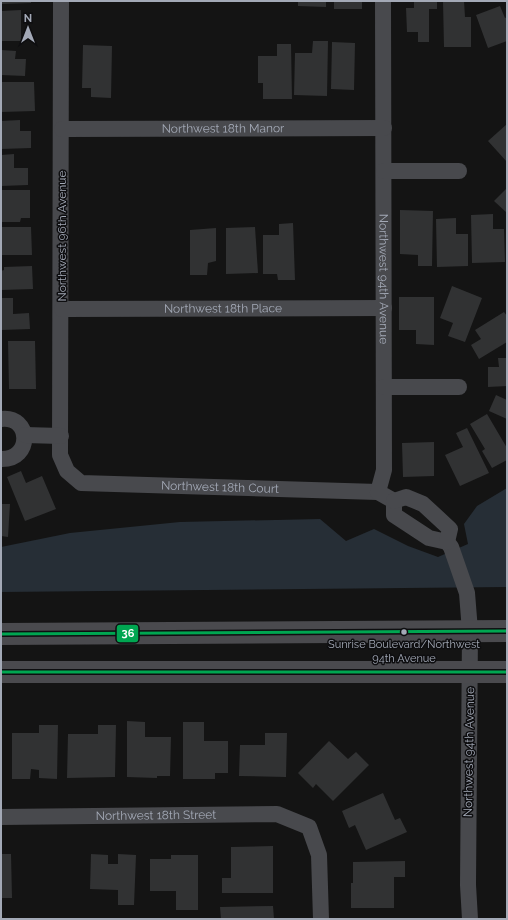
<svg xmlns="http://www.w3.org/2000/svg" width="508" height="920" font-family="Raleway,sans-serif">
  <style>
    .water { fill: #262e36 }
    .building { fill: #313233 }
    .lines { fill: none; stroke-linecap: round; stroke-linejoin: round }
    .minor { stroke: #48494d; stroke-width: 16 }
    .highway { stroke: #4a4a4e; stroke-width: 22 }
    .bus-1-casing { stroke: #0e0e10; stroke-width: 6 }
    .bus-1 { stroke: #00a651; stroke-width: 3 }
    .bus-dot { fill: #a3a9b6; stroke: #0e0e10; stroke-width: 1.5 }
    .labels { text-anchor: middle; dominant-baseline: central; stroke-width: 3; stroke-linejoin: round; paint-order: stroke }
    .bus-label { font-size: 11px; fill: #a3a9b6; stroke: #0e0e10 }
    .street-label { font-size: 12px; fill: #a3a9b6; stroke: #0e0e10 }
    .line-badge { stroke: #0e0e10; stroke-width: 1.5 }
    .badge-label { font-size: 11px; text-anchor: middle; font-weight: bold; fill: #fff }
  </style>
  <rect width="100%" height="100%" fill="#141414"/>
  <path class="water" d="M507 488V587L1 592V547L70 533 180 522 320 519 346 541 374 529 408 546 438 557 468 544 464 524 477 506Z"/>
  <g class="building">
    <path d="M1 1H31V3L1 4Z"/>
    <path d="M298 1H326V7L298 6Z"/>
    <rect x="334" y="1" width="28" height="8"/>
    <path d="M414 1H437V9H429V42H418V32H407L406 8H414Z"/>
    <path d="M443 1H464L465 17H471V47H444Z"/>
    <path d="M500 6 505 18 507 17V41L488 48 476 15Z"/>
    <path d="M21 10V41H1V11Z"/>
    <path d="M313 41H328L327 96 294 95 295 53H312Z"/>
    <path d="M332 42 355 43 354 90 331 89Z"/>
    <path d="M277 44H291L292 99H263V83H258V56H277Z"/>
    <path d="M83 45 112 46 111 98 91 97V88H82Z"/>
    <path d="M1 50 16 51 15 59H26L25 76 1 75Z"/>
    <path d="M1 82H34L35 111 1 112Z"/>
    <path d="M20 120V131H31V148L1 149V121Z"/>
    <path d="M507 124V162L488 141Z"/>
    <path d="M14 154V168H28V185L1 186V155Z"/>
    <path d="M507 188V213L494 201Z"/>
    <path d="M1 190H30V218H21L20 222H1Z"/>
    <path d="M400 210 433 211 432 266H418V255L400 254Z"/>
    <path d="M493 214V229H504L505 262 472 263 471 215Z"/>
    <path d="M456 218V234H468V266L437 267 436 219Z"/>
    <path d="M293 223 295 280H278L277 274H263V235H279V224Z"/>
    <path d="M1 227H31L32 255H1Z"/>
    <path d="M255 227 258 273 226 274V228Z"/>
    <path d="M216 228V261L208 263 207 275H190V230Z"/>
    <path d="M32 266 33 289 1 290V271L4 270V267Z"/>
    <path d="M452 286 482 298 465 342 448 336 453 323 440 318Z"/>
    <path d="M399 297H434V345L416 344V330H399Z"/>
    <path d="M1 298H13V314L29 313 30 329 1 330Z"/>
    <path d="M504 312 507 316V342L479 359 471 345 481 339 475 330Z"/>
    <path d="M8 341H35L36 389H9Z"/>
    <path d="M498 358H507V386L488 387V367H499Z"/>
    <path d="M496 395 507 400V419L489 411Z"/>
    <path d="M487 414 507 448V460L492 468 482 451 485 449 470 424Z"/>
    <path d="M467 428 489 473 460 486 445 455 463 447 456 433Z"/>
    <path d="M434 442V476L403 477 402 443Z"/>
    <path d="M21 471 26 483 42 476 56 509 25 521 7 477Z"/>
    <path d="M1 504H10L8 537 1 536Z"/>
    <path d="M127 721 145 722V737H171L170 776H157V778L127 777Z"/>
    <path d="M183 722H204V741H228V773H215V779H183Z"/>
    <path d="M39 725H58L57 779 39 778V770L31 769 30 779H12V733H39Z"/>
    <path d="M98 725H116L115 777 67 778 68 734H98Z"/>
    <path d="M265 733H287L286 777 239 776 240 745H265Z"/>
    <path d="M329 741 348 759 356 752 369 765 333 801 316 784 313 788 298 773Z"/>
    <path d="M383 793 395 820 400 818 407 832 366 850 355 825 349 828 342 811Z"/>
    <path d="M273 846V893H222V878H231V847Z"/>
    <path d="M1 854H11L12 898H1Z"/>
    <path d="M91 854 108 855V864H118V854L136 855 134 905H118V890L90 889Z"/>
    <path d="M171 855H198V910H176V891H150V859H171Z"/>
    <path d="M405 861V877H394V908H351V883H353V862Z"/>
    <path d="M273 906 274 919H221L220 907Z"/>
  </g>
  <g class="lines">
    <g class="minor">
      <path id="s1" d="M61 1 60 455 67 471 81 483 378 492"/>
      <path id="s2" d="M383 1 384 470 378 492 394 501"/>
      <path id="s3" d="M62 129 384 128"/>
      <path d="M384 171H459"/>
      <path id="s4" d="M62 309 384 308"/>
      <path d="M384 387H459"/>
      <path d="M1 419C31 415 33 460 1 459"/>
      <path d="M25 435 61 436"/>
      <path d="M394 501V515L429 538 447 542 451 547 467 593 470 631 468 885 470 919"/>
      <path d="M394 501 406 497 423 504 450 529 447 542"/>
      <path id="s5" d="M1 817 277 814 309 827 319 855 321 919"/>
    </g>
    <g class="highway">
      <path d="M1 634 507 631"/>
      <path d="M1 672H507"/>
    </g>
    <defs>
      <g id="bus-1">
        <path d="M1 634 507 631"/>
        <path d="M1 672H507"/>
      </g>
    </defs>
    <use href="#bus-1" class="bus-1-casing"/>
    <use href="#bus-1" class="bus-1"/>
  </g>
  <circle class="bus-dot" cx="404" cy="632" r="3.5"/>
  <g class="labels">
    <g class="bus-label">
      <text x="404" y="644">Sunrise Boulevard/Northwest<tspan x="404" dy="14">94th Avenue</tspan></text>
    </g>
    <g class="street-label">
      <text stroke="none"><textPath href="#s3" startOffset="161">Northwest 18th Manor</textPath></text>
      <text transform="translate(62 236) rotate(-90)">Northwest 96th Avenue</text>
      <text stroke="none"><textPath href="#s2" startOffset="278">Northwest 94th Avenue</textPath></text>
      <text stroke="none"><textPath href="#s4" startOffset="161">Northwest 18th Place</textPath></text>
      <text stroke="none"><textPath href="#s1" startOffset="629">Northwest 18th Court</textPath></text>
      <text transform="translate(469 752) rotate(-89)">Northwest 94th Avenue</text>
      <text stroke="none"><textPath href="#s5" startOffset="155">Northwest 18th Street</textPath></text>
    </g>
  </g>
  <rect class="line-badge" x="116" y="624" width="23" height="19" rx="4" fill="#00a651"/>
  <g class="badge-label">
    <text x="128" y="637">36</text>
  </g>
  <rect width="508" height="920" fill="none" stroke="#a3a9b6" stroke-width="4"/>
  <g transform="translate(28 28)" stroke="#0e0e10" stroke-width="3" paint-order="stroke">
  <path d="M0-3L7 15L0 10L-7 15Z" fill="#a3a9b6"/>
  <text y="-6" font-size="11" font-weight="bold" text-anchor="middle" fill="#a3a9b6">N</text>
  </g>
</svg>
